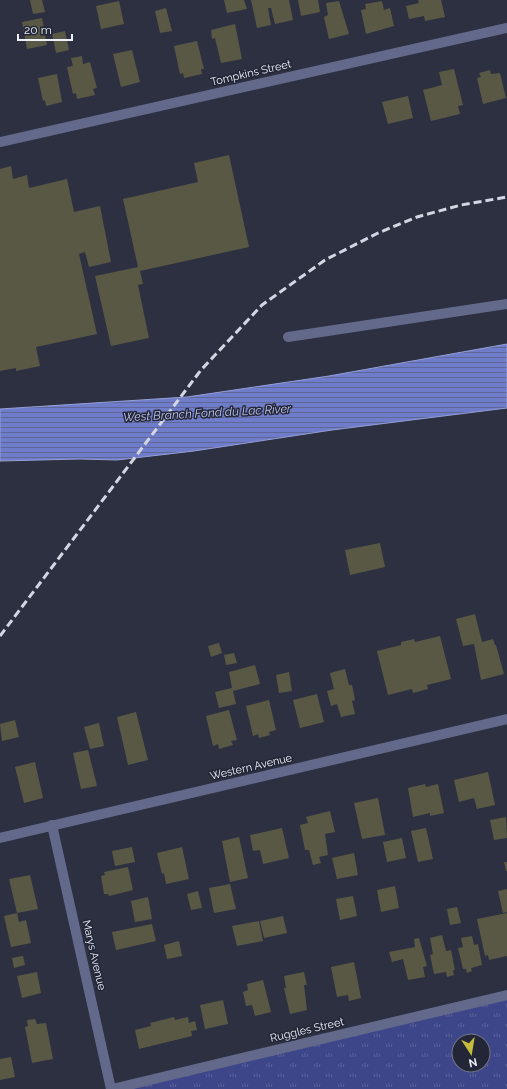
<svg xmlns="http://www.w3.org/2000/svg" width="507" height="1089" font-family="Raleway,sans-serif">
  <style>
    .park { fill: url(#park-tufts); fill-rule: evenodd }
    .water { fill: url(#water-rules); stroke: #959fd8 }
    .building { fill: #595845 }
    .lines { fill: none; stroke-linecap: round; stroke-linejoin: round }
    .minor { stroke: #62698a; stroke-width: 10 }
    .rail { stroke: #d4d7e3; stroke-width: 3; stroke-dasharray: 8 4; stroke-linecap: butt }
    .labels { text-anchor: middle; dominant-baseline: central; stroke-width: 3; stroke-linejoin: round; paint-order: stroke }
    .street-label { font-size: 11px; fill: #eef1fc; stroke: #232636 }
    .water-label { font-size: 12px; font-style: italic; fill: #c1caf4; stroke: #232636 }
  </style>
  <defs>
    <pattern id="park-tufts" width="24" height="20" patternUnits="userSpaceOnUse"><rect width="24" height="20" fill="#3e468a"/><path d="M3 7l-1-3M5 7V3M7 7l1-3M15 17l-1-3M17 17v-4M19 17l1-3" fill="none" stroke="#5a619b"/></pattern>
    <pattern id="water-rules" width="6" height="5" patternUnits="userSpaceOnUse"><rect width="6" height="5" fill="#6f7cc9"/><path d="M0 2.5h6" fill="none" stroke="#5f6797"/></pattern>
  </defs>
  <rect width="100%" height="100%" fill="#2d3041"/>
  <path class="park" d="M507 995V1089H112ZM459 1041H483V1065H459Z"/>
  <path class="water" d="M507 344V408L332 430 194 451 117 460 80 459 0 461V409L187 397 329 376Z"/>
  <g class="building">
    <path d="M30 0H42L45 12 33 14Z"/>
    <path d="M224 0H244L247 9 227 13Z"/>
    <path d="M251 0H289L293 20 275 24 271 8H268L271 25 257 28Z"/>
    <path d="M298 0H318L320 12 301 16Z"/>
    <path d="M418 0H441L445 17 425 21 424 16 409 19 406 6 419 3Z"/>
    <path d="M119 1 124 24 101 29 96 6Z"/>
    <path d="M339 1 349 34 329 39 324 17 328 15 326 3Z"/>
    <path d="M382 1 384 10 390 8 394 26 366 34 361 10 366 9 365 4Z"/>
    <path d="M166 8 172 31 160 33 155 11Z"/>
    <path d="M42 18 47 45 27 49 22 22Z"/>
    <path d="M235 24 242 59 221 63 215 38 212 39 211 30Z"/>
    <path d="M65 31 69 50 56 53 52 34Z"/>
    <path d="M197 41 204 69H201L202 74 184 78 183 73 180 74 174 46Z"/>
    <path d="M132 50 140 82 121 87 113 54Z"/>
    <path d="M82 56 83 64 90 62 97 88 93 89 95 95 77 99 76 93 73 94 67 67 73 66 71 58Z"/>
    <path d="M454 69 463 105 458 106 460 114 431 121 423 90 442 85 439 72Z"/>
    <path d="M490 70 491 74 500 73 506 98 483 104 477 78 481 77 479 73Z"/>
    <path d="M57 74 62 102 46 106 45 100 43 101 38 78Z"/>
    <path d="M408 96 413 118 388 124 382 102Z"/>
    <path d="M229 155 249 247 140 271 143 284 138 285 149 338 111 346 95 276 138 267 123 199 198 182 194 163Z"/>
    <path d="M11 166 13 179 27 175 29 188 67 179 74 212 100 206 111 262 89 267 85 252 79 254 97 334 36 347 40 366 16 371V368L0 371V169Z"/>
    <path d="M380 543 385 567 350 575 345 550Z"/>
    <path d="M475 614 482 642 493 639 495 645H496L504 674 481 680 474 644 463 646 456 619Z"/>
    <path d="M440 636 451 679 427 685 428 689 413 693 412 689 388 695 377 651 401 645V642L414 639 415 642Z"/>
    <path d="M219 643 222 653 211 657 208 646Z"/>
    <path d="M234 653 237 663 226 665 224 655Z"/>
    <path d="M255 665 260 684 233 691 236 704 219 708 215 692 232 688 229 672Z"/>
    <path d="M345 669 349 685H352L355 700 352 701 355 714 341 717 337 704 331 706 327 691 334 689 330 673Z"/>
    <path d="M289 672 292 691 279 693 276 675Z"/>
    <path d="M317 694 324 722 300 728 293 700Z"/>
    <path d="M269 700 276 730 269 732 270 735 259 738 258 734 253 736 246 706Z"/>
    <path d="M229 710 237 740 231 741 233 745 219 749 218 744 213 746 206 716Z"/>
    <path d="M136 712 148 760 128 765 117 717Z"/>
    <path d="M15 720 19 737 2 741 0 724Z"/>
    <path d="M99 723 104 746 90 749 84 727Z"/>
    <path d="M88 750 97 786 81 789 73 753Z"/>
    <path d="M35 762 43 798 24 803 15 767Z"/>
    <path d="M488 772 495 805 477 809 474 798 459 802 454 780Z"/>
    <path d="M425 784 426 787 438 784 444 813 430 816V813L413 817 408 788Z"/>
    <path d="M378 798 385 835 362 839 354 803Z"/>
    <path d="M330 811 335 832 325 834 328 855 319 857 321 863 313 865 309 850H305L300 825 308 823 306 817Z"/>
    <path d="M506 817 507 838 494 840 490 820Z"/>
    <path d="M282 828 289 858 263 864 260 850 253 851 250 835Z"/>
    <path d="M426 828 433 859 418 862 411 831Z"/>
    <path d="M239 837 248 878 230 882 222 841Z"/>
    <path d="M402 838 406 858 387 862 383 842Z"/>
    <path d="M132 847 135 862 115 866 112 851Z"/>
    <path d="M182 847 189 879 166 884 164 873 162 874 157 853Z"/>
    <path d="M354 853 358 875 337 879 332 858Z"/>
    <path d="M504 862H507V871H506Z"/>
    <path d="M128 867 133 890 109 896 108 894H104L101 876 105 875 104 872Z"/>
    <path d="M30 875 38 909 17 913 9 879Z"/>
    <path d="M230 884 236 909 214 913 209 888Z"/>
    <path d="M395 886 399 908 381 912 377 890Z"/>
    <path d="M507 889V912L503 913 498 891Z"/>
    <path d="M198 891 202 908 191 910 187 894Z"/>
    <path d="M353 896 357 916 340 920 336 899Z"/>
    <path d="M148 897 152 919 135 922 131 901Z"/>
    <path d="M457 907 461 923 450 925 447 909Z"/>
    <path d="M17 913 19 922 26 920 31 943 11 947 4 916Z"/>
    <path d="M507 913V956L489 960 488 955 485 956 477 919Z"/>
    <path d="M283 916 287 933 264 938 260 921Z"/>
    <path d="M259 921 263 941 237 946 232 926Z"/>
    <path d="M152 924 156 941 116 950 112 932Z"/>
    <path d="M442 935 446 951 451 950 455 970H453L454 975 447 977 446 972 434 974 430 955 433 954 430 938Z"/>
    <path d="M472 936 474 945 478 944 482 965 471 968 472 971 467 973 466 969H463L458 948 463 947 461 938Z"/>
    <path d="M419 938 427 966 423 967 425 977 408 980 403 959 392 962 389 952 415 947 414 939Z"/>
    <path d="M179 941 182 956 167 959 164 945Z"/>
    <path d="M23 956 25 965 14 968 12 958Z"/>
    <path d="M354 962 361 998 349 1001 348 995 337 997 331 967Z"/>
    <path d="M37 972 41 993 22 998 17 976Z"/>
    <path d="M304 972 307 985H304L307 1010 290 1014 284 988H286L284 976Z"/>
    <path d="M263 980 271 1012 255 1016 252 1005 246 1006 243 992 248 990 247 984Z"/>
    <path d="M223 1000 228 1024 205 1029 200 1005Z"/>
    <path d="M174 1017 175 1020 188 1017 189 1023 195 1021 197 1030 191 1031 192 1036 139 1049 135 1030 151 1026 150 1023Z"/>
    <path d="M35 1019 37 1024 46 1023 53 1059 32 1063 25 1027 28 1026 27 1020Z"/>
    <path d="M11 1057 15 1077 0 1080V1059Z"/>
  </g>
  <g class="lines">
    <g class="minor">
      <path d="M0 142 507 28"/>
      <path d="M288 337 507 304"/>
      <path d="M52 825 111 1089"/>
      <path d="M0 838 507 719"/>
      <path d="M112 1089 507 995"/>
    </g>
    <path class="rail" d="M0 636 201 370 262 305 325 260 378 233 417 217 461 205 507 197"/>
  </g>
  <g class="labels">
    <g class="street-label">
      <text transform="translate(251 73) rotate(-13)">Tompkins Street</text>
      <text transform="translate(251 767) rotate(-13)">Western Avenue</text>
      <text transform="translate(94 955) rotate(77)">Marys Avenue</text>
      <text transform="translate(307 1030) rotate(-13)">Ruggles Street</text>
    </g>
    <g class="water-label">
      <text transform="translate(207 413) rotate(-3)">West Branch Fond du Lac River</text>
    </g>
  </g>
  <g transform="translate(471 1053) rotate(168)"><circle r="19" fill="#232636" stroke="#747785"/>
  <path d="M0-3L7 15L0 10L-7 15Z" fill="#c5bc3d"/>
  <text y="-6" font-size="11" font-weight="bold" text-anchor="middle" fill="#eef1fc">N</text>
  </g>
  <path d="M18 34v6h54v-6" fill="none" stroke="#eef1fc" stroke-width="2"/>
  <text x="24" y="34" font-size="12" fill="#eef1fc" stroke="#232636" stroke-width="3" paint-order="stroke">20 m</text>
</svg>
